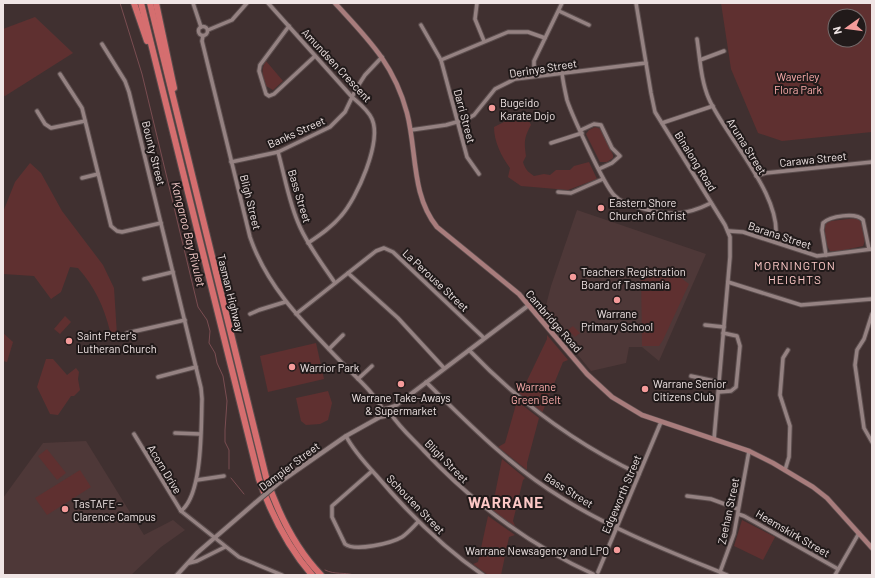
<svg xmlns="http://www.w3.org/2000/svg" width="875" height="578" font-family="Barlow,sans-serif">
  <style>
    .built { fill: #4e3838 }
    .green { fill: #5f3030; fill-rule: evenodd }
    .lines { fill: none; stroke-linecap: round; stroke-linejoin: round }
    .stream { stroke: #794d51; stroke-width: 1 }
    .minor-casing { stroke: #5b4d4d; stroke-width: 5.5 }
    .tertiary-casing { stroke: #5b4d4d; stroke-width: 6 }
    .secondary-casing { stroke: #5b4d4d; stroke-width: 6 }
    .motorway-casing { stroke: #5b4d4d; stroke-width: 8 }
    .minor { stroke: #958282; stroke-width: 3.5 }
    .tertiary { stroke: #958282; stroke-width: 4 }
    .secondary { stroke: #a87c7c; stroke-width: 4.5 }
    .motorway { stroke: #d56e6f; stroke-width: 6 }
    .tertiary-bridge-casing { stroke: #5b4d4d; stroke-width: 6; stroke-linecap: butt }
    .tertiary-bridge { stroke: #958282; stroke-width: 4 }
    .poi-dot { fill: #f59b9a; stroke: #211a1a; stroke-width: 1.5 }
    .labels { text-anchor: middle; dominant-baseline: central; stroke-width: 4; stroke-linejoin: round; paint-order: stroke }
    .street-label { font-size: 11px; fill: #f0e5e5; stroke: #211a1a }
    .park-label { font-size: 11px; fill: #fcadac; stroke: #211a1a }
    .poi-label { font-size: 11px; fill: #f0e5e5; stroke: #211a1a; text-anchor: start }
    .water-label { font-size: 12px; font-style: italic; fill: #f2c9c7; stroke: #211a1a }
    .neighbourhood-label { font-size: 12px; letter-spacing: 1px; fill: #fcc8c6; stroke: #211a1a }
    .district-label { font-size: 15px; font-weight: bold; letter-spacing: 1px; fill: #fcc8c6; stroke: #211a1a }
  </style>
  <rect width="100%" height="100%" fill="#403030"/>
  <g class="built">
    <path d="M577 210 706 254 659 361 642 347H629L626 363 591 371 544 313 551 286Z"/>
    <path d="M86 441 144 535 173 520 185 530 161 547 131 575H3V498L43 443Z"/>
  </g>
  <g class="green">
    <path d="M721 3H872V132L782 141 758 133 731 69ZM835 16H859V40H835Z"/>
    <path d="M35 17 73 53 5 96 3 95V29Z"/>
    <path d="M266 61 283 81 273 90 266 86C263 77 260 70 266 61Z"/>
    <path d="M512 113 517 122 529 121 531 125C524 137 524 143 526 156L523 162C525 169 528 172 534 176L544 174 550 175 556 170H570L574 166 589 162 597 179 568 190 521 186 508 177 510 168C501 156 494 141 494 127L504 122Z"/>
    <path d="M595 127 601 129 613 155V158L607 162H600L586 134 589 130Z"/>
    <path d="M30 163 41 173 62 211 103 265 114 288 117 335 110 331C104 307 95 287 78 268L70 267 61 292 51 299 34 276 3 274V212L15 182Z"/>
    <path d="M857 218C864 223 867 239 863 246L835 252 830 251C825 244 823 230 826 223L831 221Z"/>
    <path d="M663 269 672 271 689 284 663 340 659 346H642L641 271Z"/>
    <path d="M65 316 71 322 60 334 54 329Z"/>
    <path d="M573 326 580 333 575 337 568 330Z"/>
    <path d="M3 333 13 342 7 362 3 361Z"/>
    <path d="M547 335 568 360 563 362 542 413 518 393 523 389 547 339Z"/>
    <path d="M316 343 324 379 268 392 260 356Z"/>
    <path d="M46 359H53L67 375 76 368 79 372 78 379 80 390 74 396H71L58 415 50 414 37 387Z"/>
    <path d="M328 391 332 403 328 420 320 424 306 425 301 421 296 398Z"/>
    <path d="M517 401 539 418 527 463V470L498 447 505 443Z"/>
    <path d="M47 449 66 473 57 480 38 456Z"/>
    <path d="M502 459 525 478 523 480 513 521 516 528 486 506 495 494Z"/>
    <path d="M80 470 91 487 47 515 35 498Z"/>
    <path d="M488 516 515 535 509 537 501 575H488L473 564 478 562Z"/>
    <path d="M742 520 775 537 763 560 734 546Z"/>
  </g>
  <g class="lines">
    <g class="stream">
      <path d="M120 3 142 74 198 307 207 320 210 331 209 343 215 353 217 363 223 376 227 401 225 430V442L229 450V469"/>
      <path d="M231 478 244 494"/>
      <path d="M325 570C335 575 344 572 354 575"/>
    </g>
    <defs>
      <g id="minor">
        <path d="M193 3 201 27"/>
        <path d="M268 3 352 97C360 104 368 110 372 119 382 142 357 198 341 216 332 227 320 235 308 243"/>
        <path d="M477 3 475 19 484 41"/>
        <path d="M636 3 651 93 655 112 725 225 730 237V257L714 439"/>
        <path d="M559 11 589 25"/>
        <path d="M421 25 441 60 467 157 479 174"/>
        <path d="M289 26 260 65 259 71 266 94 269 96 274 94 315 56"/>
        <circle cx="203" cy="31" r="4.5"/>
        <path d="M208 30 232 20 247 3"/>
        <path d="M203 36 202 41 250 237C268 290 308 327 345 366 358 379 375 394 383 410"/>
        <path d="M697 39C700 59 701 81 709 99 727 139 785 198 775 242"/>
        <path d="M102 44 125 81 129 92 201 388 202 399C201 426 203 494 181 511"/>
        <path d="M441 60 508 32H528L545 38"/>
        <path d="M700 60 724 51"/>
        <path d="M562 73C563 82 565 91 567 100 572 115 604 185 614 195 621 203 631 205 641 208 668 216 685 216 711 203"/>
        <path d="M60 74 82 108 111 226 117 231 122 232 161 223"/>
        <path d="M534 76V61L562 3"/>
        <path d="M37 111 45 124 51 128 85 121"/>
        <path d="M662 123 713 106"/>
        <path d="M411 130 446 125 467 119 474 115 495 89 515 79 646 63"/>
        <path d="M581 130 594 124 601 125 612 148 620 156 612 163 599 169"/>
        <path d="M551 143 582 133"/>
        <path d="M278 152C285 177 289 204 300 227 309 247 323 265 335 283"/>
        <path d="M231 162 278 152 330 127 345 112 356 89 365 75 382 57"/>
        <path d="M756 176 766 173 872 162"/>
        <path d="M82 178 98 174"/>
        <path d="M558 192 571 193 603 179"/>
        <path d="M729 231 743 232 817 256 872 249"/>
        <path d="M826 255 822 230 823 223C830 216 856 212 863 220L869 249"/>
        <path d="M348 273 398 318 444 368"/>
        <path d="M144 279 173 272"/>
        <path d="M728 282 801 305 872 299"/>
        <path d="M250 314 259 310 285 302"/>
        <path d="M296 314 376 251 384 248 393 252 484 338"/>
        <path d="M872 314 864 339 857 350 855 365 864 428 872 442"/>
        <path d="M705 325 724 327"/>
        <path d="M127 333 185 320"/>
        <path d="M329 349 343 335"/>
        <path d="M469 350C519 402 574 443 639 474"/>
        <path d="M691 376 719 382"/>
        <path d="M158 377 196 367"/>
        <path d="M358 379 372 366"/>
        <path d="M426 382C469 424 511 467 562 498 613 530 671 552 727 575"/>
        <path d="M719 392 731 391 736 387 740 346 737 336 723 333"/>
        <path d="M391 414C400 428 413 439 424 451 473 503 528 544 593 574"/>
        <path d="M175 433 200 434"/>
        <path d="M134 434 181 511 239 557 282 575"/>
        <path d="M346 436C353 450 365 463 376 475 408 513 442 547 483 575"/>
        <path d="M785 470 789 457 790 426 780 395 783 358 788 350"/>
        <path d="M372 471 332 506V517L345 544C355 552 392 543 402 537 408 533 413 527 418 522"/>
        <path d="M197 480 224 476"/>
        <path d="M687 496 711 499 738 509"/>
        <path d="M738 514 744 516 838 569"/>
        <path d="M189 563 197 561 225 547"/>
        <path d="M598 572 661 422"/>
        <path d="M720 572 734 534 749 451"/>
        <path d="M835 575 859 533"/>
      </g>
      <g id="tertiary">
        <path d="M389 408 395 406 529 305"/>
        <path d="M280 482 346 436 380 417 390 415 392 413 391 408 384 409 385 415"/>
        <path d="M177 575 197 553 255 503"/>
      </g>
      <path id="secondary" d="M335 3C368 39 394 64 407 113 417 151 411 195 437 227L519 294 587 374 612 397 642 415 749 451 773 463 813 487 827 498 872 548"/>
      <g id="motorway">
        <path d="M134 3 147 41"/>
        <path d="M141 3 259 479C271 514 287 546 312 575"/>
        <path d="M150 3 266 477C278 513 294 547 321 575"/>
        <path d="M156 3 174 88"/>
      </g>
    </defs>
    <use href="#minor" class="minor-casing"/>
    <use href="#tertiary" class="tertiary-casing"/>
    <use href="#secondary" class="secondary-casing"/>
    <use href="#motorway" class="motorway-casing"/>
    <use href="#minor" class="minor"/>
    <use href="#tertiary" class="tertiary"/>
    <use href="#secondary" class="secondary"/>
    <use href="#motorway" class="motorway"/>
    <defs>
      <path id="tertiary-bridge" d="M255 503 280 482"/>
    </defs>
    <use href="#tertiary-bridge" class="tertiary-bridge-casing"/>
    <use href="#tertiary-bridge" class="tertiary-bridge"/>
  </g>
  <g class="poi-dot">
    <circle cx="492" cy="108" r="4"/>
    <circle cx="601" cy="208" r="4"/>
    <circle cx="573" cy="277" r="4"/>
    <circle cx="617" cy="300" r="4"/>
    <circle cx="69" cy="341" r="4"/>
    <circle cx="292" cy="367" r="4"/>
    <circle cx="401" cy="384" r="4"/>
    <circle cx="645" cy="389" r="4"/>
    <circle cx="65" cy="509" r="4"/>
    <circle cx="617" cy="550" r="4"/>
  </g>
  <g class="labels">
    <g class="street-label">
      <text transform="translate(337 65) rotate(47)">Amundsen Crescent</text>
      <text transform="translate(543 68) rotate(-9)">Derinya Street</text>
      <text transform="translate(465 116) rotate(75)">Darri Street</text>
      <text transform="translate(296 132) rotate(-24)">Banks Street</text>
      <text transform="translate(747 146) rotate(58)">Aruma Street</text>
      <text transform="translate(154 153) rotate(76)">Bounty Street</text>
      <text transform="translate(813 159) rotate(-6)">Carawa Street</text>
      <text transform="translate(696 161) rotate(58)">Binalong Road</text>
      <text transform="translate(300 196) rotate(73)">Bass Street</text>
      <text transform="translate(251 202) rotate(76)">Bligh Street</text>
      <text transform="translate(780 235) rotate(18)">Barana Street</text>
      <text transform="translate(436 280) rotate(43)">La Perouse Street</text>
      <text transform="translate(231 293) rotate(76)">Tasman Highway</text>
      <text transform="translate(554 321) rotate(49)">Cambridge Road</text>
      <text transform="translate(447 461) rotate(45)">Bligh Street</text>
      <text transform="translate(289 466) rotate(-37)">Dampier Street</text>
      <text transform="translate(165 469) rotate(59)">Acorn Drive</text>
      <text transform="translate(569 490) rotate(32)">Bass Street</text>
      <text transform="translate(621 494) rotate(-67)">Edgeworth Street</text>
      <text transform="translate(416 504) rotate(46)">Schouten Street</text>
      <text transform="translate(728 511) rotate(-78)">Zeehan Street</text>
      <text transform="translate(793 533) rotate(30)">Heemskirk Street</text>
    </g>
    <g class="park-label">
      <text x="798" y="76">Waverley<tspan x="798" dy="13">Flora Park</tspan></text>
      <text x="536" y="386">Warrane<tspan x="536" dy="13">Green Belt</tspan></text>
    </g>
    <g class="poi-label">
      <text x="500" y="102">Bugeido<tspan x="500" dy="13">Karate Dojo</tspan></text>
      <text x="609" y="202">Eastern Shore<tspan x="609" dy="13">Church of Christ</tspan></text>
      <text x="581" y="271">Teachers Registration<tspan x="581" dy="13">Board of Tasmania</tspan></text>
      <text x="617" y="313" text-anchor="middle">Warrane<tspan x="617" dy="13">Primary School</tspan></text>
      <text x="77" y="335">Saint Peter's<tspan x="77" dy="13">Lutheran Church</tspan></text>
      <text x="300" y="367">Warrior Park</text>
      <text x="653" y="383">Warrane Senior<tspan x="653" dy="13">Citizens Club</tspan></text>
      <text x="401" y="397" text-anchor="middle">Warrane Take-Aways<tspan x="401" dy="13">&amp; Supermarket</tspan></text>
      <text x="73" y="503">TasTAFE -<tspan x="73" dy="13">Clarence Campus</tspan></text>
      <text x="609" y="550" text-anchor="end">Warrane Newsagency and LPO</text>
    </g>
    <g class="water-label">
      <text transform="translate(189 234) rotate(76)">Kangaroo Bay Rivulet</text>
    </g>
    <g class="neighbourhood-label">
      <text x="795" y="265">MORNINGTON<tspan x="795" dy="14">HEIGHTS</tspan></text>
    </g>
    <g class="district-label">
      <text x="506" y="502">WARRANE</text>
    </g>
  </g>
  <rect width="875" height="578" fill="none" stroke="#f0e5e5" stroke-width="8"/>
  <g transform="translate(847 28) rotate(256)"><circle r="19" fill="#211a1a" stroke="#746b6b"/>
  <path d="M0-3L7 15L0 10L-7 15Z" fill="#f59b9a"/>
  <text y="-6" font-size="11" font-weight="bold" text-anchor="middle" fill="#f0e5e5">N</text>
  </g>
</svg>
